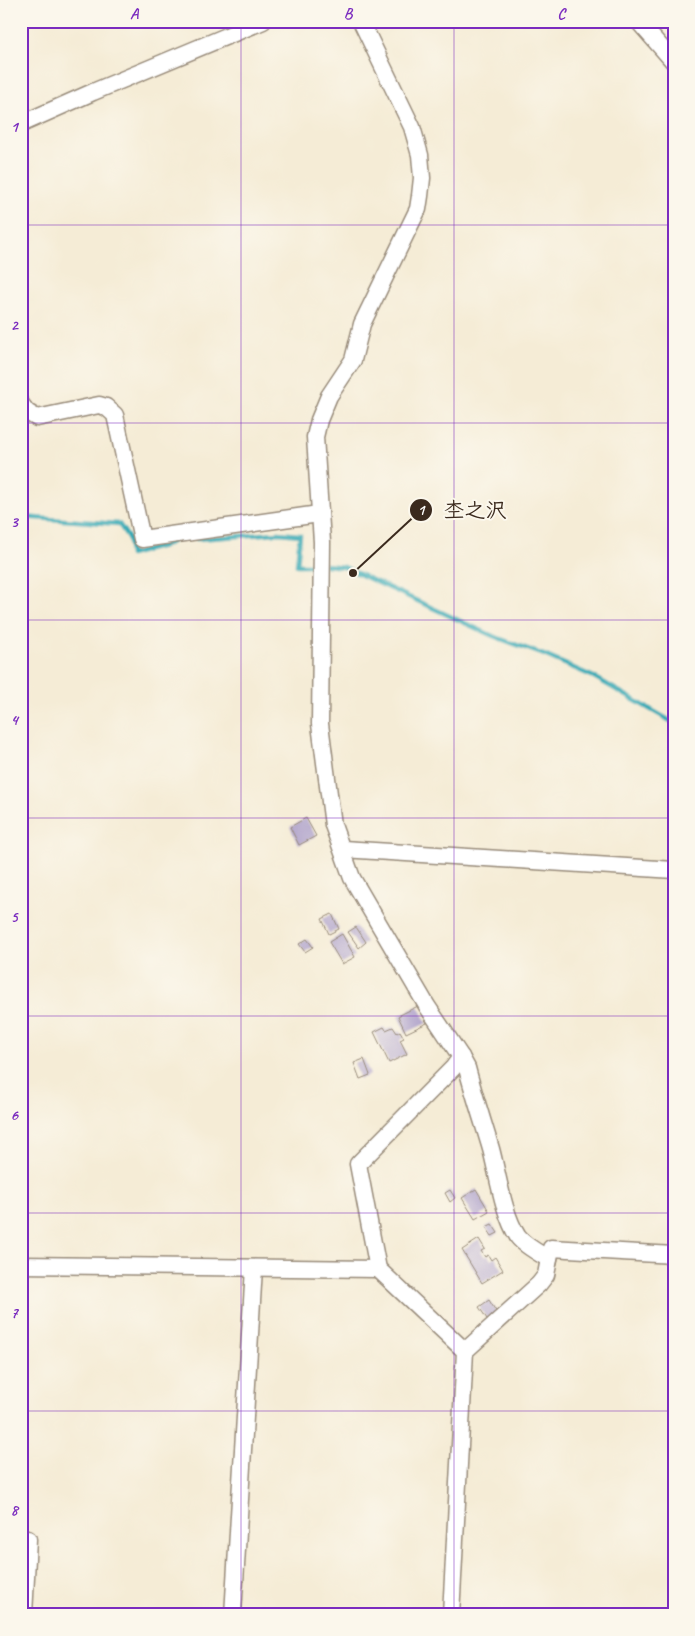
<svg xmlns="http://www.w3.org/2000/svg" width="695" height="1636" font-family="Caveat,'Klee One',sans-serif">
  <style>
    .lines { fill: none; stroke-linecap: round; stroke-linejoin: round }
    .stream { stroke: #39aab6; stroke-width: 4.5 }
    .building { fill: #aea1ca }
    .street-casing { stroke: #988b7a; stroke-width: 19 }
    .street { stroke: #fff; stroke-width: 16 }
    .grid { fill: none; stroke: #7b2cbf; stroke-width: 1; stroke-opacity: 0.55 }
    .leader { fill: none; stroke: #3b2a1e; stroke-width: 2 }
    .callout-dot { fill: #3b2a1e; stroke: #fbf7ec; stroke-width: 2 }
    .mark-label { font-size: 15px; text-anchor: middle; font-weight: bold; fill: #fff }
    .callout-label { font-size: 21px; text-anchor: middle; font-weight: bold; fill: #3b2a1e; stroke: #fbf7ec; stroke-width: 4; stroke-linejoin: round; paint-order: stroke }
    .neatline { fill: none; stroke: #7b2cbf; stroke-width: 2 }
    .grid-label { font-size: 16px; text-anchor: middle; font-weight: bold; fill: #7b2cbf }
  </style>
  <rect width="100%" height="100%" fill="#fbf7ec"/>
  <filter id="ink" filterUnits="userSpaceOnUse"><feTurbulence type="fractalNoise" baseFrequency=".02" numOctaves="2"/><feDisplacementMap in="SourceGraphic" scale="10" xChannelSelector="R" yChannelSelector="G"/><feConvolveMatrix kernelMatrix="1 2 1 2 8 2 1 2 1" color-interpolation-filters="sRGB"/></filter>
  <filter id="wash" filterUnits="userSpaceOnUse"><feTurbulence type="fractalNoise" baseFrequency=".0096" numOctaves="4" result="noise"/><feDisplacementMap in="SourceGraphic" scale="20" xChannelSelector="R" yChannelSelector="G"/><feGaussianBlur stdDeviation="1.12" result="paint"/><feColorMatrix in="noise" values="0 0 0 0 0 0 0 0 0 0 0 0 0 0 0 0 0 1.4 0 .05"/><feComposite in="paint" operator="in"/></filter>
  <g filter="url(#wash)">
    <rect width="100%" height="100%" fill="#f5ecd6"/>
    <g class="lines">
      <g class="stream">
        <path d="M21 517 119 524 129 539 130 555 163 546 172 542"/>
        <path d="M197 539 279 533 300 535 297 565H318"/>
        <path d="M326 565 344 567 493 636 544 655 594 677 674 723"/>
      </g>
    </g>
    <g id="blocks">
      <g class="building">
        <path d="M306 818 316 836 299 845 290 827Z"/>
        <path d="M332 914 339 929 329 934 322 919Z"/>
        <path d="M356 927 366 942 359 948 348 932Z"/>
        <path d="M342 934 355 957 342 964 329 942Z"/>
        <path d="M307 939 313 947 305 952 299 944Z"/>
        <path d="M418 1006 427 1023 406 1033 398 1016Z"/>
        <path d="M384 1027 386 1030 393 1027 397 1033 400 1031 404 1038 400 1040 407 1054 389 1063 374 1032Z"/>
        <path d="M364 1059 370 1075 360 1079 354 1063Z"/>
        <path d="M476 1189 489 1211 475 1219 462 1198Z"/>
        <path d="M450 1190 455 1198 450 1202 445 1193Z"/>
        <path d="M492 1224 498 1233 492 1236 486 1227Z"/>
        <path d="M479 1239 485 1249 481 1251 485 1257 488 1255 491 1260 495 1257 503 1270 482 1283 462 1250Z"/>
        <path d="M489 1300 497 1313 487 1319 479 1307Z"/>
      </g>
    </g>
  </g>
  <g filter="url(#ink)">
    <use href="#blocks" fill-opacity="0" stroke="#988b7a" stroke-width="1"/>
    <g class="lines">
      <defs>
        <g id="street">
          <path d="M361 21 412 127 420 155 422 178 420 196 418 209 362 324 353 360 329 396 319 420 315 437 322 542 320 724 333 825 352 878 366 902 427 1006 461 1057 467 1068C474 1095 483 1122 491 1149 498 1175 503 1214 518 1237 525 1246 539 1253 549 1259"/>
          <path d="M638 21 674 62"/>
          <path d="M21 124 93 92 263 21"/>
          <path d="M21 404 27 412 37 418 99 405 106 407 115 415 142 539 319 514"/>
          <path d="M343 849 674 870"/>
          <path d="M461 1057 453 1068 358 1164 378 1269 465 1351"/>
          <path d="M21 1265 378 1269"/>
          <path d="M21 1539H28L24 1615"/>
          <path d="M233 1615 254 1268"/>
          <path d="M451 1615 465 1351 539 1284 546 1275 551 1248 674 1255"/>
        </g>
      </defs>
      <use href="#street" class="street-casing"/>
      <use href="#street" class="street"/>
    </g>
  </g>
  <path class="grid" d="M241 21V1615M454 21V1615M21 225H674M21 423H674M21 620H674M21 818H674M21 1016H674M21 1213H674M21 1411H674"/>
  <path class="leader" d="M353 573L421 510"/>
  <g class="callout-dot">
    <circle cx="353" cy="573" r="5"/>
    <circle cx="421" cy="510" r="12"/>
  </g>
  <g class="mark-label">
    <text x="421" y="515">1</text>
  </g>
  <g class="callout-label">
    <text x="475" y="517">杢之沢</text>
  </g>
  <rect width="695" height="1636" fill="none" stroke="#fbf7ec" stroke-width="55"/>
  <rect x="28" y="28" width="640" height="1580" class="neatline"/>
  <g class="grid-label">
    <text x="134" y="19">A</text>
    <text x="348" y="19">B</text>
    <text x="561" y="19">C</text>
    <text x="14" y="132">1</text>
    <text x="14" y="330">2</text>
    <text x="14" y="527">3</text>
    <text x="14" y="725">4</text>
    <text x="14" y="922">5</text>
    <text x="14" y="1120">6</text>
    <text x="14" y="1318">7</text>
    <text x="14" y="1515">8</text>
  </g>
</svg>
